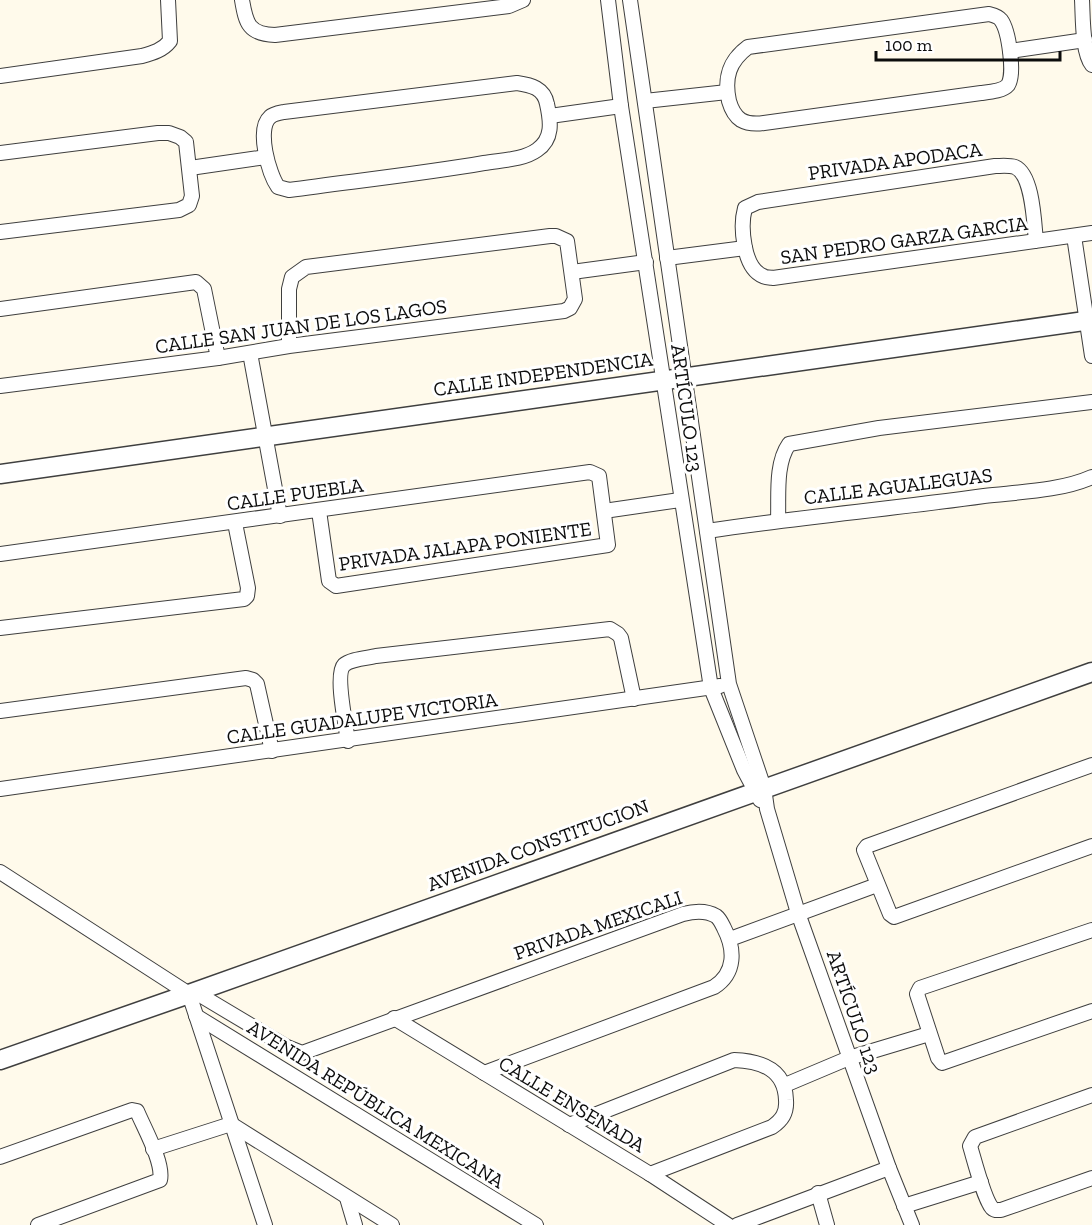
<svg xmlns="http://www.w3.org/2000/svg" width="1092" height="1225" font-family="'Zilla Slab',serif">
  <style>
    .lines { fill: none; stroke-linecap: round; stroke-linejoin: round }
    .minor-casing { stroke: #3f3f3f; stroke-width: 16 }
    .tertiary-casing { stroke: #3f3f3f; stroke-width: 21 }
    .minor { stroke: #fff; stroke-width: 14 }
    .tertiary { stroke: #fff; stroke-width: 18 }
    .labels { text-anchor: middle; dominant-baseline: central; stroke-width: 6; stroke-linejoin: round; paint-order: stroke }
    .street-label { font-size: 20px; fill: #0c0c0c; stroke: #fff }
  </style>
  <rect width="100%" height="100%" fill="#fffaeb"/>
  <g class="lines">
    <defs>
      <g id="minor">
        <path d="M242 0C246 24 249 34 275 35L509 6 523 0"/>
        <path d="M608 0 621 106 711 688 744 770 760 800"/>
        <path d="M630 0 729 684 764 788 767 809 798 913 889 1168 912 1225"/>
        <path d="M1082 0C1083 16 1082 53 1092 65"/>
        <path d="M989 14C993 15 998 16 1001 20 1009 31 1015 74 1008 85 1003 91 989 92 981 93L764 123C757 124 748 124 741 120 735 116 731 108 729 101 724 78 729 61 748 47Z"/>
        <path d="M1010 51 1085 40"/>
        <path d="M0 76 142 56C153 53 163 50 170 41L168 0"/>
        <path d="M517 83C531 85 544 88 547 104 551 122 553 139 537 150 523 160 502 160 484 163 420 174 354 181 289 190L278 187C269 174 256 129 270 117 273 114 279 113 284 112Z"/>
        <path d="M645 101 727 92"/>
        <path d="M550 116 621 106"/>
        <path d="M0 153 158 133H169L180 137 186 142 192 196 189 205 179 210 0 232"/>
        <path d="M190 168 266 157"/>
        <path d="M1074 236 1092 356"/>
        <path d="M1036 241C1034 223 1033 175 1015 167 1009 165 1001 166 995 166L758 202 745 208C740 226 743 268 763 276 766 278 769 277 773 278L1092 233"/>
        <path d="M667 258 745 248"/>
        <path d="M572 272 646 262"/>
        <path d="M0 309 196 282 204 289 218 358"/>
        <path d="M250 353 280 516"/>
        <path d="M0 386 218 358 289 346 564 311 570 308 575 299 567 241 556 236H550L306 267 292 277 289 289V346"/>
        <path d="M604 511 680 500"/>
        <path d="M778 520C779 496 775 464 789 444L879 428 1092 402"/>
        <path d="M707 531C799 517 892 509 984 496 1018 492 1061 491 1092 477"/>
        <path d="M0 554 590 472 599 476 608 545 336 586 329 581 319 511"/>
        <path d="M0 628 244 599 247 596 248 588 235 523"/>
        <path d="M0 711 246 678 253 680 257 684 272 751"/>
        <path d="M348 741C346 727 335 674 344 665 350 659 368 658 376 656L610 629 618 634 621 638 634 699"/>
        <path d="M1092 765 867 846 864 850 890 914 894 917 1092 846"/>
        <path d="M0 789 720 686"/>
        <path d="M0 872 189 994 265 1225"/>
        <path d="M1092 930 920 988 917 994 938 1058 942 1063 1092 1011"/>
        <path d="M730 939 877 885"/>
        <path d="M195 992 287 1047 302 1053 683 914C694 911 706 910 716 916 720 919 722 924 724 928 735 949 736 973 714 987L484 1073"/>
        <path d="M196 1016 536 1225"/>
        <path d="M394 1018 650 1174 728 1225"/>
        <path d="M785 1085 849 1058 929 1034"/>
        <path d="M1092 1095 975 1137 970 1146C974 1159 984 1199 992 1208 995 1211 997 1210 1001 1210L1092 1178"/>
        <path d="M569 1125 734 1060C761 1061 785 1069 786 1100 787 1113 782 1120 772 1127L650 1174"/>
        <path d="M153 1149 231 1124 392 1225"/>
        <path d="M0 1157 132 1110 137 1111C144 1128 164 1163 160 1180L38 1225"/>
        <path d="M818 1193 827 1225"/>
        <path d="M347 1198 355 1225"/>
        <path d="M904 1206 981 1182"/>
        <path d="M737 1225 889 1168"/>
      </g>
      <g id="tertiary">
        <path d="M0 474 1092 320"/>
        <path d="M0 1060 189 994 1092 672"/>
      </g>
    </defs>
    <use href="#minor" class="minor-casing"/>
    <use href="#tertiary" class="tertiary-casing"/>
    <use href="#minor" class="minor"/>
    <use href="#tertiary" class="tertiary"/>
  </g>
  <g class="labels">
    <g class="street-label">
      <text transform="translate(895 161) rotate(-8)">PRIVADA APODACA</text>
      <text transform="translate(904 240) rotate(-8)">SAN PEDRO GARZA GARCIA</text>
      <text transform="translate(301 326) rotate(-8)">CALLE SAN JUAN DE LOS LAGOS</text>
      <text transform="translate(543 374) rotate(-8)">CALLE INDEPENDENCIA</text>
      <text transform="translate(687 408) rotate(82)">ARTÍCULO 123</text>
      <text transform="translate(898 486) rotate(-7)">CALLE AGUALEGUAS</text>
      <text transform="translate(295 494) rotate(-8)">CALLE PUEBLA</text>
      <text transform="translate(465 546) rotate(-8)">PRIVADA JALAPA PONIENTE</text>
      <text transform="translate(362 718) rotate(-8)">CALLE GUADALUPE VICTORIA</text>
      <text transform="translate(538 845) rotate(-20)">AVENIDA CONSTITUCION</text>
      <text transform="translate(598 925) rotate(-19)">PRIVADA MEXICALI</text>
      <text transform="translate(854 1012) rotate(71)">ARTÍCULO 123</text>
      <text transform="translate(376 1104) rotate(32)">AVENIDA REPÚBLICA MEXICANA</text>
      <text transform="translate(572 1104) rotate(31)">CALLE ENSENADA</text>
    </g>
  </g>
  <path d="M876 51v9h184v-9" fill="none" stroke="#0c0c0c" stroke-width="3"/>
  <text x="885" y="51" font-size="18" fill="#0c0c0c" stroke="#ffffff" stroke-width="4.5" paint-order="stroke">100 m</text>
</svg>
